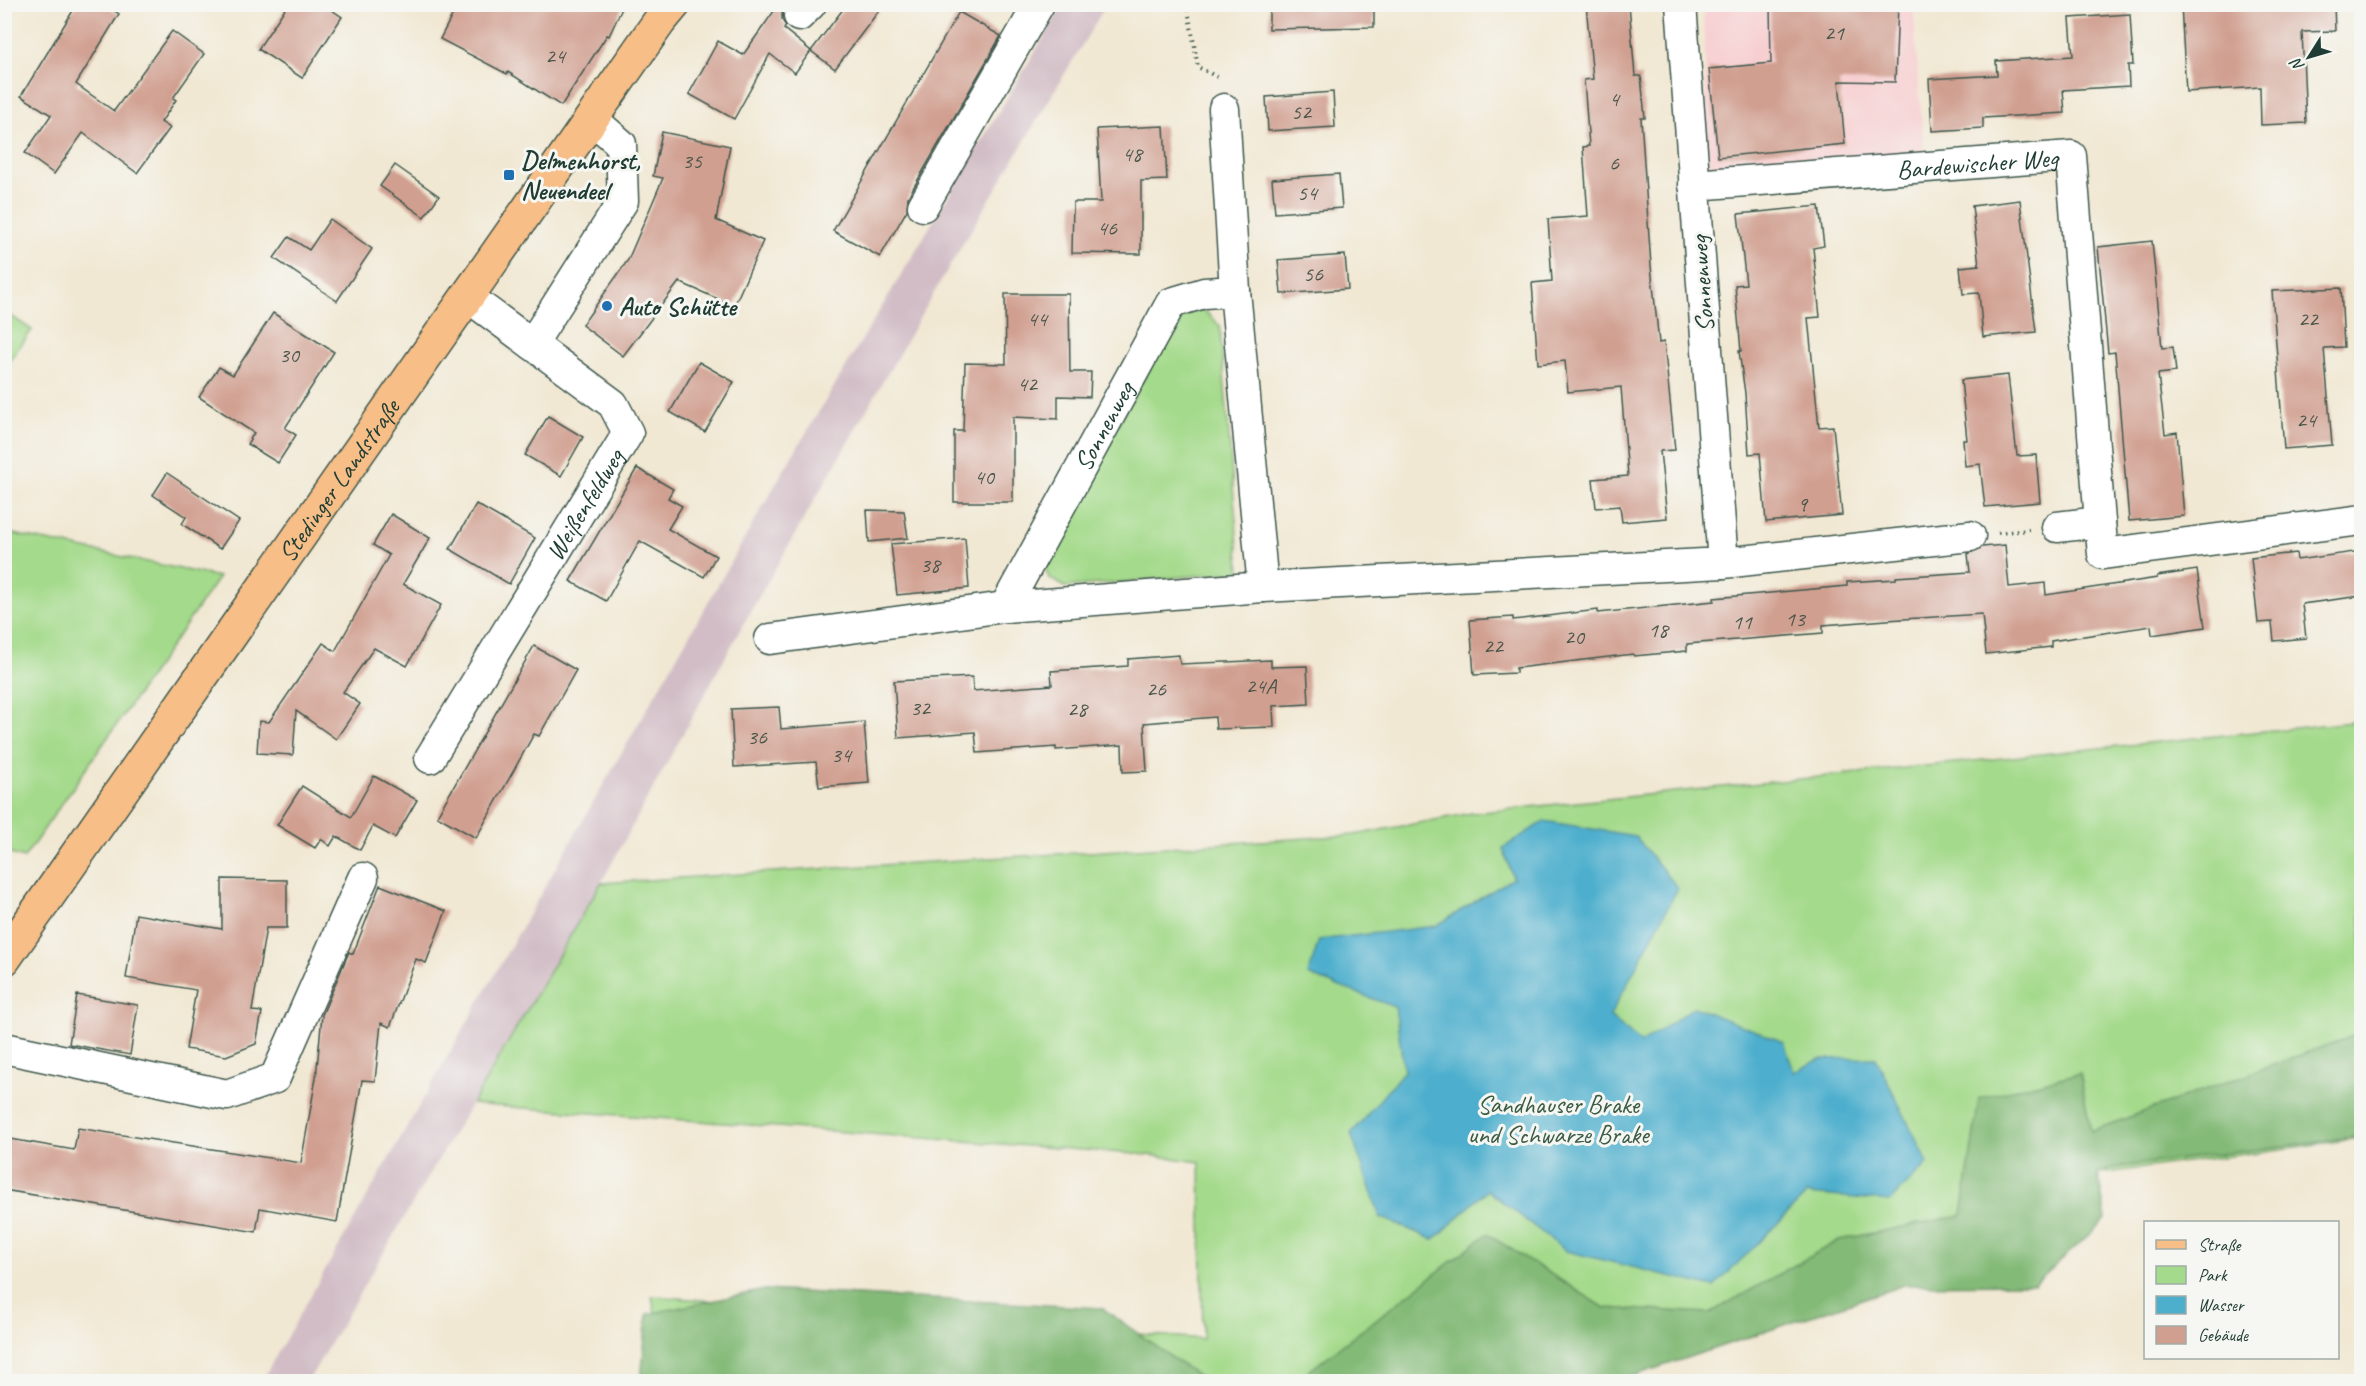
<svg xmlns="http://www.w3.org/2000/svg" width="2366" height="1386" font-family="Caveat,sans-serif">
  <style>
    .built { fill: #f7cfd1 }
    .industrial { fill: #d2bdc6 }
    .green { fill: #a4da8b; stroke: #628c60; stroke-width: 1.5 }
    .forest { fill: #83ba77; stroke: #517c56; stroke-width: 1.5 }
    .water { fill: #4eafcd; stroke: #367680; stroke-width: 1.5 }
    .building { fill: #d09f90 }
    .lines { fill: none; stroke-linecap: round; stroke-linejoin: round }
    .minor-casing { stroke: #3e574c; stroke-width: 33 }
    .major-casing { stroke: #3e574c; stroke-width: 36 }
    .path { stroke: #3e574c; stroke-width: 4; stroke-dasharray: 1.5 4.5; stroke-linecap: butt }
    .minor { stroke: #fff; stroke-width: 30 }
    .major { stroke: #f7be87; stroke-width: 33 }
    .poi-dot { fill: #1f6fb2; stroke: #f6f6f2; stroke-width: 2 }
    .labels { text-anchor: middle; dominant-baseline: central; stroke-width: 6; stroke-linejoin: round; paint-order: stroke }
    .number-label { font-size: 22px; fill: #4b564b }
    .poi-label { font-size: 26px; font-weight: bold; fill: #1f3d34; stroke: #f6f6f2; text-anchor: start }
    .street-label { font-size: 26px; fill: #1f3d34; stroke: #f6f6f2 }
    .park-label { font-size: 26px; fill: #3a5c45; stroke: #f6f6f2 }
  </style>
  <rect width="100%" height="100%" fill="#f6f6f2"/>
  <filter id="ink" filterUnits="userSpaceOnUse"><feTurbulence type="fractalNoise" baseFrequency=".0167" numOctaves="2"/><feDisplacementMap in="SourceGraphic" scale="12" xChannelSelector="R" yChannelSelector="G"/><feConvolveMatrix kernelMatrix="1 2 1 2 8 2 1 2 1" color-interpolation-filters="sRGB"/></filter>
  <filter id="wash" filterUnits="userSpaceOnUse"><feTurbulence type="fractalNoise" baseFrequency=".008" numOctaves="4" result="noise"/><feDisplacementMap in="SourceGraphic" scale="24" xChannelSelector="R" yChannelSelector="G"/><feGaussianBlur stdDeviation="1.35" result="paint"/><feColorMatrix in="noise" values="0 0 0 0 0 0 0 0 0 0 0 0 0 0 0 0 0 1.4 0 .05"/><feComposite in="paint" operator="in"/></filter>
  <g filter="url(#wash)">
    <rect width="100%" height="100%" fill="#f1e8d3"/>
    <path class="built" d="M1703 5H1913L1924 152 1709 172Z"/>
    <path class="industrial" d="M1063 5H1106L942 279 745 621 601 883 308 1381 261 1382 785 468Z"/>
    <g class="green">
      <path d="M1203 309 1220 326 1240 572 1065 587 1049 578 1042 561 1179 315Z"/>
      <path d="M5 312 32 330 5 367Z"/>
      <path d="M4 532 219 577 24 858 5 852Z"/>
      <path d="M2361 721V1033L2265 1068 2361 1053V1138L2084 1176 1587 1381H667L652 1296 1203 1339 1200 1162 1149 1155 472 1104 601 883 1354 835 1472 813Z"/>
    </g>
    <g class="forest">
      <path d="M2361 1033V1136L2112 1168 2098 1175 2106 1219 2035 1284 1904 1285 1618 1381H1296L1487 1234 1605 1308 1710 1313 1839 1240 1962 1215 1979 1098 2080 1073 2091 1131Z"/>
      <path d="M765 1290 1102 1308 1205 1381H641L647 1314Z"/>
    </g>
    <path class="water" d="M1544 821 1635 836 1678 888 1610 1016 1641 1043 1694 1007 1784 1042 1794 1072 1820 1059 1876 1058 1928 1163 1890 1201 1807 1194 1714 1287 1566 1251 1487 1190 1434 1240 1380 1217 1351 1134 1404 1071 1395 1007 1308 975 1319 940 1436 926 1513 878 1503 848Z"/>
    <g id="blocks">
      <g class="building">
        <path d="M77 4H104L119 14 76 84 114 111 172 31 204 54 173 98 176 100 161 122 170 128 137 173 83 133 54 174 25 153 51 115 21 96Z"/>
        <path d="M288 4H323L342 17 302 78 258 49Z"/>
        <path d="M458 4H624L609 36 607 35 561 106 508 72 507 74 440 39Z"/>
        <path d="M779 4 784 8 782 12V20L786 26 784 29 811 51 795 73 770 54 734 119 689 94 718 41 743 55Z"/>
        <path d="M847 4H884L835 69 811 51Z"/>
        <path d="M1269 4H1374V27L1269 29Z"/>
        <path d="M1586 4H1629L1635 76H1641L1645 118H1641L1651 266 1659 343 1664 342 1675 450 1660 451 1667 518 1622 522 1620 506 1596 508 1593 479 1628 476 1621 387 1568 392 1565 361 1538 364 1532 283 1552 281 1548 219 1588 216 1583 147 1589 146 1584 80 1593 79Z"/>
        <path d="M1770 4H1898L1895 82 1839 81 1845 144 1718 157 1709 69 1771 63Z"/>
        <path d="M2181 4H2334L2335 31 2302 32 2306 123 2261 125 2260 87 2186 92Z"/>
        <path d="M959 12 1001 36 908 197 907 210 880 257 833 231Z"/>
        <path d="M2130 14 2133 65H2128L2129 86 2063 90 2065 113 1983 118V128L1932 131 1929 79 1997 75 1996 61 2073 56 2070 18Z"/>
        <path d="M1333 92 1335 127 1268 131 1266 97Z"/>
        <path d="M1164 126 1167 180 1141 181V254L1072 253 1073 202H1101L1097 129Z"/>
        <path d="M662 132 730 146 716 220 763 241 734 306 679 282 623 356 582 325 628 260 663 178 653 176Z"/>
        <path d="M395 165 439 196 424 217 380 186Z"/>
        <path d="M1339 174 1342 208 1275 213 1272 179Z"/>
        <path d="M2020 200 2036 332 1983 337 1979 293 1963 294 1960 267 1979 265 1972 206Z"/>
        <path d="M1819 206 1824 246 1813 248 1820 317 1808 318 1819 427 1833 426 1842 515 1766 522 1760 453 1749 454 1745 393 1739 351H1741L1735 285 1746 284 1738 214Z"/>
        <path d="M330 219 372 249 337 301 274 258 289 237 309 250Z"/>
        <path d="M2152 241 2162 348 2173 347 2176 372 2158 374 2165 434 2177 432 2184 516 2129 521 2115 352 2108 353 2098 247Z"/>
        <path d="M1345 255 1348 289 1281 294 1278 260Z"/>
        <path d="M2341 288 2344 347 2324 348 2332 445 2284 449 2272 291Z"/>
        <path d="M1005 294H1069L1070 372H1091L1090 397 1058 396V419L1013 417V502H954V431H963L965 363 1006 364Z"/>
        <path d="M273 313 334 352 285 428 296 435 278 463 247 444 254 433 199 397 219 367 233 375Z"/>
        <path d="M699 362 734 382 705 432 670 412Z"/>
        <path d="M2008 375 2017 456 2036 455 2040 502 1985 507 1980 464 1965 466 1963 440H1967L1961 380Z"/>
        <path d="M548 416 583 437 561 476 525 455Z"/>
        <path d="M637 468 673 489 668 498 682 506 668 529 716 556 704 577 640 541 606 601 570 581Z"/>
        <path d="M167 473 239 521 220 549 182 524 186 517 153 495Z"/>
        <path d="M476 504 535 538 509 584 450 549Z"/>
        <path d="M867 510 904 511 908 538 869 542Z"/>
        <path d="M391 514 430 538 403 584 441 605 407 666 374 648 343 692 360 704 336 739 296 711 293 755 257 753 259 721 269 722 323 643 335 651 389 555 373 545Z"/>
        <path d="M965 538 969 588 897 595 891 544Z"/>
        <path d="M2005 545 2009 587 2045 583 2046 595 2157 578V576L2197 570 2205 627 2152 635 2151 626 2051 641V647L1986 654 1982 614 1887 620 1823 625V633L1687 644V651L1634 656 1633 654 1516 668V673L1474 675 1470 620 1513 617V620L1598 610V613L1714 601V598L1847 586V582L1896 579V577L1970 572 1968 554 1982 547Z"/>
        <path d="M2361 551V596L2302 604 2306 638 2274 641 2272 622 2258 623 2251 558 2296 553 2297 560Z"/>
        <path d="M534 646 576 670 539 736 534 734 476 838 437 816Z"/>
        <path d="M1179 655 1180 664 1271 660V667L1307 666 1309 704 1273 706 1274 727 1216 729 1215 717 1144 723 1147 771 1123 772 1122 745 1056 750V747L977 753 975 732 898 738 894 681 972 677 973 691 1052 685 1051 671 1128 666V659Z"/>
        <path d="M779 707 781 729 864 722 869 783 819 787 816 762 734 767 731 709Z"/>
        <path d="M374 776 417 800 395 838 373 826 360 850 336 836 330 846 321 839 315 848 277 825 302 786 351 817Z"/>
        <path d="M222 879 287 880V928H266L252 1011 262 1012 256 1044 226 1056 186 1049 196 990 126 978 136 914 222 929Z"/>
        <path d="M380 885 446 911 426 963 416 959 390 1027 381 1023 375 1081 362 1080 337 1222 260 1208 256 1232 4 1190V1138L74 1150 78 1128 301 1163 316 1078 322 1015 349 952 353 954Z"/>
        <path d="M77 995 138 1005 130 1055 69 1044Z"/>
      </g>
    </g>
  </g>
  <g filter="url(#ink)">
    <use href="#blocks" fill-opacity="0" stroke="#3e574c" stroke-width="1.5"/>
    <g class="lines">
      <defs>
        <g id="minor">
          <path d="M799 16 811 4"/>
          <path d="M1224 109 1235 291 1263 587"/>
          <path id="s1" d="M1694 185 2071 156 2100 522"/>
          <path d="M923 206 1039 4"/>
          <path d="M532 344 623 201 621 144 592 119"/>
          <path d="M2057 527 2100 522 2103 554 2362 520"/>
          <path d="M1723 563 1970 536"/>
          <path id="s2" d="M1005 607 1171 303 1204 293 1235 291"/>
          <path d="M770 639 1005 607 1263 587 1723 563 1681 4"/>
          <path id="s3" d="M430 758 628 433 613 404 468 297"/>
          <path d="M4 1048 227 1095 275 1078 363 878"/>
        </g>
        <g id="major">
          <path id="s4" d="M4 959 659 22 674 4"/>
        </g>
      </defs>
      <use href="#minor" class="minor-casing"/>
      <use href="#major" class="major-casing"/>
      <g class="path">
        <path d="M1187 4 1198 67 1219 78"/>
        <path d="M1998 533 2029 530"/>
      </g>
      <use href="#minor" class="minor"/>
      <use href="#major" class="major"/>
    </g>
  </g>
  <g class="poi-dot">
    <rect x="503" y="169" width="12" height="12" rx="3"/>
    <circle cx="607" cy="306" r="6"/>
  </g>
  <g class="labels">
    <g class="number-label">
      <text x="1834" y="33">21</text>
      <text x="555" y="56">24</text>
      <text x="1614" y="99">4</text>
      <text x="1301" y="112">52</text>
      <text x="1132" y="154">48</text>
      <text x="692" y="161">35</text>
      <text x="1614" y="163">6</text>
      <text x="1307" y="193">54</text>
      <text x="1107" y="228">46</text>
      <text x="1313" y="274">56</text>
      <text x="1037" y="319">44</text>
      <text x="2308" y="319">22</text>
      <text x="289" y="355">30</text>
      <text x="1027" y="384">42</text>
      <text x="2306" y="420">24</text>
      <text x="984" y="477">40</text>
      <text x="1802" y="504">9</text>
      <text x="930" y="565">38</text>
      <text x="1795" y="619">13</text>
      <text x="1742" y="622">11</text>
      <text x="1658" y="630">18</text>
      <text x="1574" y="637">20</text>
      <text x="1493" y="646">22</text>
      <text x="1261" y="686">24A</text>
      <text x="1156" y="689">26</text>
      <text x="920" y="708">32</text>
      <text x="1077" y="709">28</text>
      <text x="757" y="737">36</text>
      <text x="841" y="755">34</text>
    </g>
    <g class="poi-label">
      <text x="521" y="160">Delmenhorst,<tspan x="521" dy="30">Neuendeel</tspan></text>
      <text x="619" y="306">Auto Schütte</text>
    </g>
    <g class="street-label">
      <text stroke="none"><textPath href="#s1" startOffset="284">Bardewischer Weg</textPath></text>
      <text transform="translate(1702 284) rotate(-94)">Sonnenweg</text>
      <text stroke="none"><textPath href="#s2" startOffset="206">Sonnenweg</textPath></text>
      <text stroke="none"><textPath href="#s4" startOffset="584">Stedinger Landstraße</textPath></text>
      <text stroke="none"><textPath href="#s3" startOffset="297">Weißenfeldweg</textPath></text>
    </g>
    <g class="park-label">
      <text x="1558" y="1104">Sandhauser Brake<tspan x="1558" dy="30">und Schwarze Brake</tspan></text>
    </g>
  </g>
  <rect width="2366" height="1386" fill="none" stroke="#f6f6f2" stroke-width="24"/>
  <rect x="2144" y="1221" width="195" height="138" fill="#f6f6f2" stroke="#a0aca6" stroke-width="1.5"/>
  <rect x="2156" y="1240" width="30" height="9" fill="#f7be87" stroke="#a0aca6" stroke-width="1.5"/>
  <text x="2198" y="1251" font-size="18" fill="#1f3d34">Straße</text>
  <rect x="2156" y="1266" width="30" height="18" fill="#a4da8b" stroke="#a0aca6" stroke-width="1.5"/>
  <text x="2198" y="1281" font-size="18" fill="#1f3d34">Park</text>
  <rect x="2156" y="1296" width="30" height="18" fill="#4eafcd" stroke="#a0aca6" stroke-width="1.5"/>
  <text x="2198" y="1311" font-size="18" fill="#1f3d34">Wasser</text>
  <rect x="2156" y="1326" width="30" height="18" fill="#d09f90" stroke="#a0aca6" stroke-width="1.5"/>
  <text x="2198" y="1341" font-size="18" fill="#1f3d34">Gebäude</text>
  <g transform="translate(2309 57) rotate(233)" stroke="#f6f6f2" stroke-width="4.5" paint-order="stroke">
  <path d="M0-4.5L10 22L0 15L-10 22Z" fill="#1f3d34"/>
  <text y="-9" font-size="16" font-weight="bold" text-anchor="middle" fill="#1f3d34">N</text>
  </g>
</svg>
